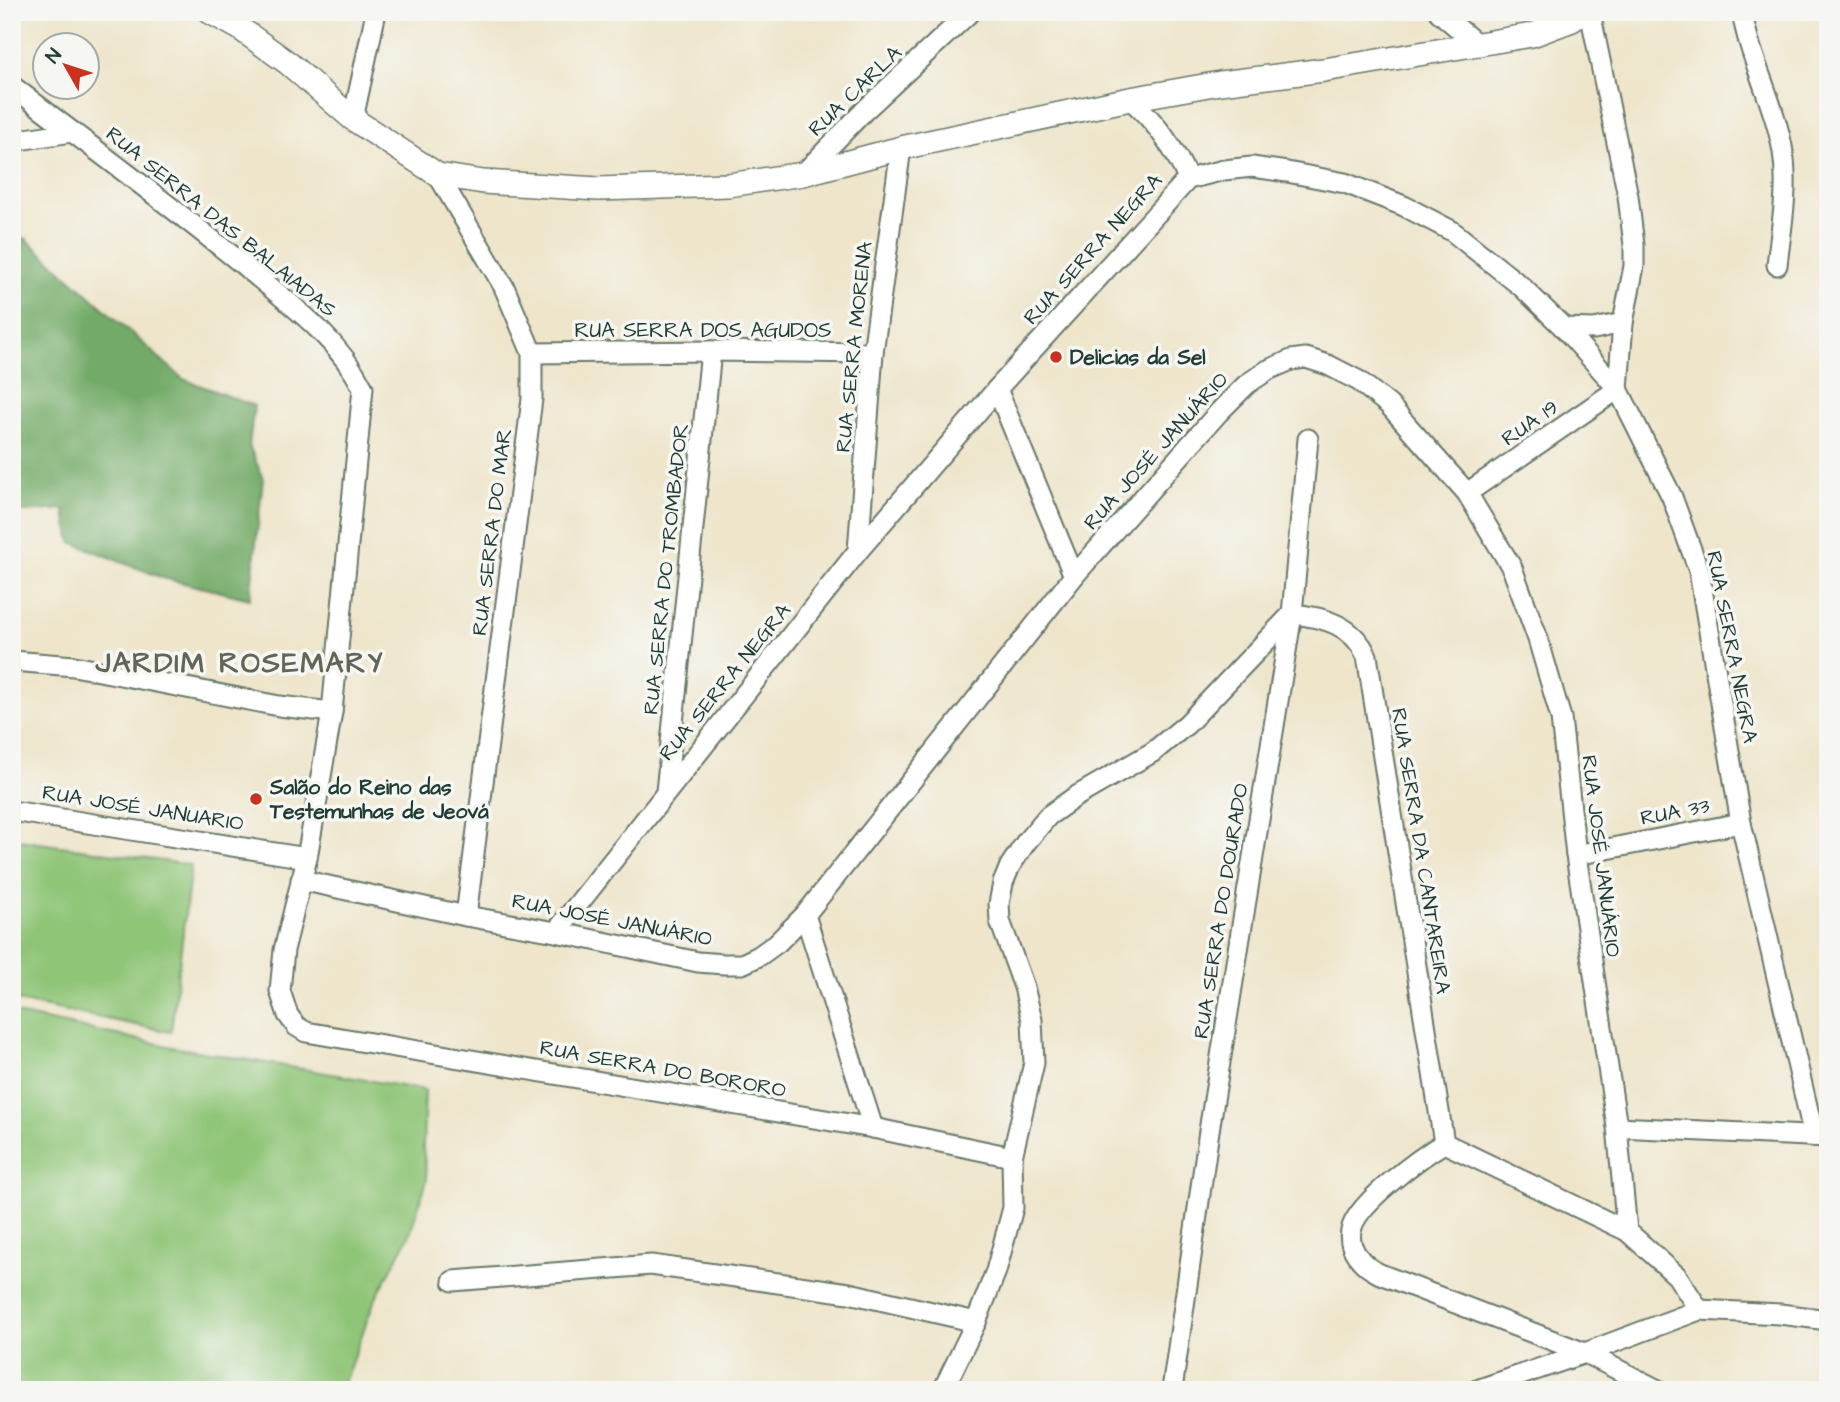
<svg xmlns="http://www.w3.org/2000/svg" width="1840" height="1402" font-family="'Architects Daughter',sans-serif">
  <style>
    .green { fill: #8fc577; stroke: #578156; stroke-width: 2 }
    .forest { fill: #73aa68; stroke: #49744e; stroke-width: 2 }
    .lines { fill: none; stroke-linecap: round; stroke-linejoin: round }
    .minor-casing { stroke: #677869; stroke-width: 23 }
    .tertiary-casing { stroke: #677869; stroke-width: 26 }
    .minor { stroke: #fff; stroke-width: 19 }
    .tertiary { stroke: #fff; stroke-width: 23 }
    .poi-dot { fill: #c8321e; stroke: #f6f6f2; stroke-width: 2.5 }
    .labels { text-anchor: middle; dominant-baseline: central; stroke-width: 7; stroke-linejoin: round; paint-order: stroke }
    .street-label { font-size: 21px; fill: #1f3d34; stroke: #f6f6f2 }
    .poi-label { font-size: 21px; font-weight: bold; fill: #1f3d34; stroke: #f6f6f2; text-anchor: start }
    .district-label { font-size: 28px; font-weight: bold; letter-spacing: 2px; fill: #616656; stroke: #f6f6f2 }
  </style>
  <rect width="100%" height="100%" fill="#f6f6f2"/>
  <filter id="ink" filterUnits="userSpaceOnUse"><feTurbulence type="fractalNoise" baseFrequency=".0143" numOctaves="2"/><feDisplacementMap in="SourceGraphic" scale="14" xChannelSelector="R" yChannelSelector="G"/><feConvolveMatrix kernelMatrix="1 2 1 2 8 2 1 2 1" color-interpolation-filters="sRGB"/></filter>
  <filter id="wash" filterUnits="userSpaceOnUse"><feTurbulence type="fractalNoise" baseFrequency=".00686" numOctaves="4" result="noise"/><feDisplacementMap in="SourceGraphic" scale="28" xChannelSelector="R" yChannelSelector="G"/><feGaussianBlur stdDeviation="1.57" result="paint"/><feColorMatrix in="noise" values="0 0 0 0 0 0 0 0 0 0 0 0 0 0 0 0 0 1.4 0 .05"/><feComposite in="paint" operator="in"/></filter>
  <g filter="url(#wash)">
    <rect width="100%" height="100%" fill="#eee5cb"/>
    <g class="green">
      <path d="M12 839 191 865 171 1032 12 1000Z"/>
      <path d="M12 1013 173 1047 425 1090 423 1148 427 1180 409 1236 374 1302 346 1377 338 1390H12Z"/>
    </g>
    <path class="forest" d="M25 238 183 379 254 406 249 446 263 478 250 599 163 578 71 542 64 509 12 513V241Z"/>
  </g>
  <g filter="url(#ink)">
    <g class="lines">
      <defs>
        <g id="minor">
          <path d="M1439 12 1479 46"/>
          <path d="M1590 12 1628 196 1634 245V266L1623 323 1618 389"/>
          <path d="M1742 12C1750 60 1775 104 1783 152 1789 189 1781 229 1777 265"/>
          <path d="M12 86C89 145 166 202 241 263 286 301 336 335 363 388L332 712 307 858 284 950 280 991 288 1015 296 1026 306 1032 873 1128 1012 1157"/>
          <path d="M1130 99C1156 122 1174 147 1188 179"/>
          <path d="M353 119 376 12"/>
          <path d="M12 141 72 132"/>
          <path d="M803 174 865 110 970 12"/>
          <path d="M438 175 504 287 532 353V399L466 916"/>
          <path d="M1564 328 1594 329 1623 323"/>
          <path d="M532 353 711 351 873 353"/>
          <path d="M997 389 1074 576"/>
          <path d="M1467 493 1618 389"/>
          <path d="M858 551 873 353 901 148"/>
          <path d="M1292 614C1324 617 1353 625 1367 656L1444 1143"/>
          <path d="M12 661 74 666 279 706 332 712"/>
          <path d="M666 792 711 351"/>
          <path d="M12 811 307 858"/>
          <path d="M1576 855 1741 823"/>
          <path d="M301 880 466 916 556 932 698 962 724 964H742L759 956 777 943 805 915 1074 576 1219 412 1247 384 1268 370 1291 360 1306 358 1328 365 1359 381 1389 405 1467 493 1512 568 1538 639 1561 718 1576 855 1617 1127 1627 1231"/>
          <path d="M805 915 873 1128"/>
          <path d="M556 932 858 551 997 389 1188 179 1224 170 1252 167 1287 172 1345 183 1404 206 1452 231 1522 287 1564 328 1618 389 1672 497 1699 571 1741 823 1814 1136"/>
          <path d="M1617 1127 1828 1137"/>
          <path d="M1444 1143C1421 1157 1360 1201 1352 1227 1345 1248 1363 1266 1380 1274L1585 1353 1658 1390"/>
          <path d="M1444 1143 1627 1231 1677 1276 1699 1310"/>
          <path d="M453 1281 651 1265 849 1293 976 1322"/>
          <path d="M943 1390 976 1322 996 1271 1013 1208 1012 1157 1034 1063 1032 1020 1024 987 1000 921 999 904 1003 883 1010 866 1026 842 1048 816 1075 797 1153 752 1187 724 1291 615"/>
          <path d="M1172 1390 1209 1131 1292 614 1308 439"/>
          <path d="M1477 1390 1585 1353 1699 1310 1780 1314 1828 1320"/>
        </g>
        <path id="tertiary" d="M210 12 238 27 288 63 353 119 438 175 483 182 598 189 728 185 803 174 901 148 1130 99 1220 83 1324 70 1532 35 1572 20 1583 12"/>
      </defs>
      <use href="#minor" class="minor-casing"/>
      <use href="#tertiary" class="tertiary-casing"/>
      <use href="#minor" class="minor"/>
      <use href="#tertiary" class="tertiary"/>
    </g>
  </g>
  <g class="poi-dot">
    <circle cx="1056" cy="357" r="7"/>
    <circle cx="256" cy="799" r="7"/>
  </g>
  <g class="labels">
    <g class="street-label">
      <text transform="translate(855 91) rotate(-44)">RUA CARLA</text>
      <text transform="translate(221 222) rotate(39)">RUA SERRA DAS BALAIADAS</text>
      <text transform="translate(1093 249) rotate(-48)">RUA SERRA NEGRA</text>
      <text x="703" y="330">RUA SERRA DOS AGUDOS</text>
      <text transform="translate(854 347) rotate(-84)">RUA SERRA MORENA</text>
      <text transform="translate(1530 423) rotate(-35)">RUA 19</text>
      <text transform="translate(1156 451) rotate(-48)">RUA JOSÉ JANUÁRIO</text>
      <text transform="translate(492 532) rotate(-83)">RUA SERRA DO MAR</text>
      <text transform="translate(666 569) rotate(-84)">RUA SERRA DO TROMBADOR</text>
      <text transform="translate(1732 647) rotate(79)">RUA SERRA NEGRA</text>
      <text transform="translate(725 682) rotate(-51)">RUA SERRA NEGRA</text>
      <text transform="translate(143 808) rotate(9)">RUA JOSÉ JANUARIO</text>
      <text transform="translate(1675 812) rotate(-11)">RUA 33</text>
      <text transform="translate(1421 851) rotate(81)">RUA SERRA DA CANTAREIRA</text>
      <text transform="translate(1601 856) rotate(83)">RUA JOSÉ JANUÁRIO</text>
      <text transform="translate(1221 911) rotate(-81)">RUA SERRA DO DOURADO</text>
      <text transform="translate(612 920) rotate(11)">RUA JOSÉ JANUÁRIO</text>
      <text transform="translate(663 1069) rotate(10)">RUA SERRA DO BORORO</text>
    </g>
    <g class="poi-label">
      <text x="1070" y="357">Delicias da Sel</text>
      <text x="270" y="787">Salão do Reino das<tspan x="270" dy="24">Testemunhas de Jeová</tspan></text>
    </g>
    <g class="district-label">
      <text x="240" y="663">JARDIM ROSEMARY</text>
    </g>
  </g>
  <rect width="1840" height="1402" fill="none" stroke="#f6f6f2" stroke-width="42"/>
  <g transform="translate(66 66) rotate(309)"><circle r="33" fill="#f6f6f2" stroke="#a0aca6" stroke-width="2"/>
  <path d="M0-5L12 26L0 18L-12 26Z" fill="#c8321e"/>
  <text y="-10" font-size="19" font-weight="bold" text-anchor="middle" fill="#1f3d34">N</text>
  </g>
</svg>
